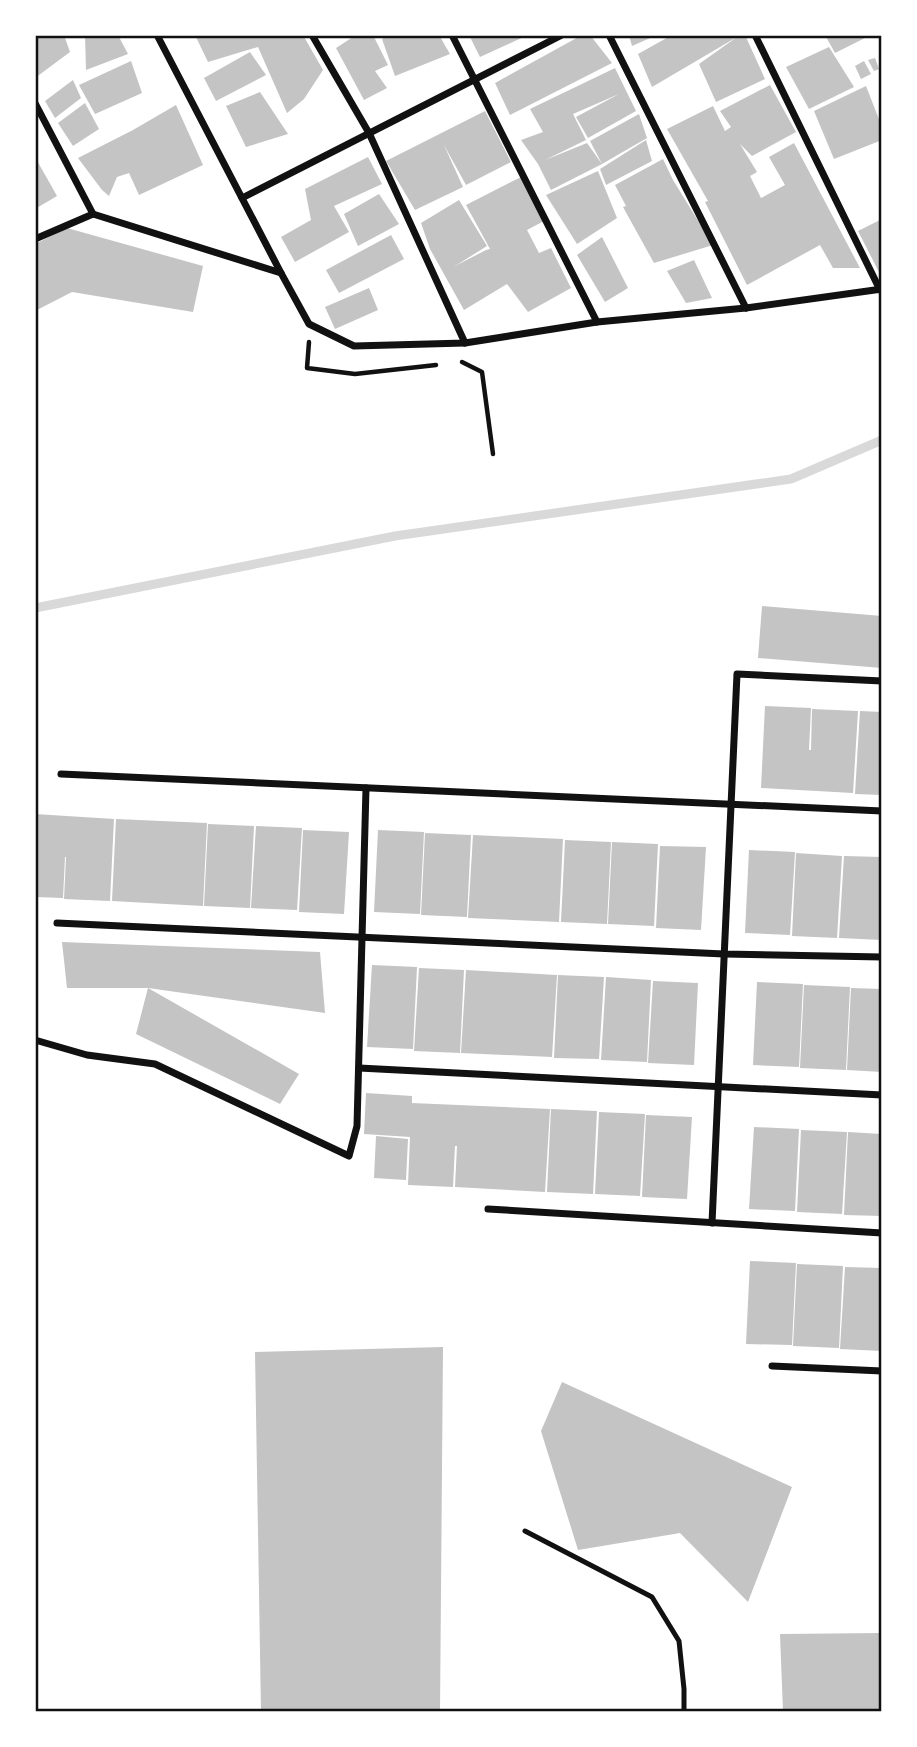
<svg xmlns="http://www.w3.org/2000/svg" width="917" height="1747" font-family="'Source Sans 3',sans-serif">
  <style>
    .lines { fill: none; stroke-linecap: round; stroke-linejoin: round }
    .stream { stroke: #d9d9d9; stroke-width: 9 }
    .building { fill: #c4c4c4 }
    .path { stroke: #111; stroke-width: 4.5 }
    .service { stroke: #111; stroke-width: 5 }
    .minor { stroke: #111; stroke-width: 7 }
    .neatline { fill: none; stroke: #111; stroke-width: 2.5 }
  </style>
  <rect width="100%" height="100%" fill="#fff"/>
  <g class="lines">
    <path class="stream" d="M35 608 395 536 791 479 882 440"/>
  </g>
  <g class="building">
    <path d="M35 35H64L70 52 35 78Z"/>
    <path d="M85 35H118L128 54 86 70Z"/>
    <path d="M195 35H303L323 70 304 99 287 113 258 47 208 62Z"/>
    <path d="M356 35H373L388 65 375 71 387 88 364 100 336 48Z"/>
    <path d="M389 35H439L450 54 395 76 382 39Z"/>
    <path d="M469 35H528L480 57Z"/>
    <path d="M582 35H590L612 63 510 115 495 83Z"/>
    <path d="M629 35H657L632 46Z"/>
    <path d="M672 35H745L765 79 716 102 699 64 737 37 652 87 638 54Z"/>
    <path d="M825 35H871L835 53Z"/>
    <path d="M829 47 854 87 809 109 786 67Z"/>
    <path d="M250 52 266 75 216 101 204 78Z"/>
    <path d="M875 58 879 69 874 71 868 60Z"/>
    <path d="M131 61 142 93 95 114 79 85Z"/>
    <path d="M864 61 871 74 861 79 855 66Z"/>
    <path d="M615 68 636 111 588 138 576 117 619 94 573 114 586 140 545 160 587 143 602 164 590 141 639 114 647 138 602 164 551 190 538 164 521 140 543 132 530 109Z"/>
    <path d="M73 80 81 98 55 118 45 101Z"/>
    <path d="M770 85 796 132 752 156 740 144 757 172 750 176 761 198 785 185 769 157 794 143 860 268H833L820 245 747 285 705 202 708 201 667 129 713 106 725 131 731 127 720 111Z"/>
    <path d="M866 86 882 127V140L834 159 814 111Z"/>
    <path d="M260 92 288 134 246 147 226 106Z"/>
    <path d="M85 103 99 129 73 146 58 123Z"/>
    <path d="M176 105 203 165 139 195 129 173 117 177 109 196 102 190 78 158 133 130Z"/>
    <path d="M485 111 511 162 466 185 444 145 463 187 415 210 386 161Z"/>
    <path d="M646 140 652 161 606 185 600 169Z"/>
    <path d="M35 157 57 196 35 209Z"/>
    <path d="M368 157 382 184 334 206 349 232 295 262 281 237 311 220 305 189Z"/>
    <path d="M663 159 673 180 713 245 654 263 623 207 626 206 615 185Z"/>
    <path d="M598 171 617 218 577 244 546 195Z"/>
    <path d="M521 177 544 221 527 230 539 253 551 248 571 288 528 312 507 284 464 310 430 249 421 223 459 200 487 246 455 266 486 250 490 249 466 205Z"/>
    <path d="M379 194 399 224 358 246 344 214Z"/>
    <path d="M882 219V278L858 231Z"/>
    <path d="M67 228 203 266 193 312 72 292 35 311V244Z"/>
    <path d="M391 235 404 259 339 293 326 270Z"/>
    <path d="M602 237 628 288 605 302 577 255Z"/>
    <path d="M694 260 712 298 686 303 667 271Z"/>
    <path d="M369 288 378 310 335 329 325 307Z"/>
    <path d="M762 606 882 616V668L758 658Z"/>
    <path d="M765 706 811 708 809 750H811L812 709 858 711 853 793 761 788Z"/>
    <path d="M860 711 882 712V795L855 794Z"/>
    <path d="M35 814 114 819 110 901 64 899 66 857H65L63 898 35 897Z"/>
    <path d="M116 819 207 823 203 906 112 901Z"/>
    <path d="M208 824 254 826 250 908 204 906Z"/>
    <path d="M256 826 302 828 297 910 251 908Z"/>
    <path d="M303 830 349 832 344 914 299 912Z"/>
    <path d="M378 830 424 832 420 914 374 912Z"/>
    <path d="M425 833 471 835 467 917 421 915Z"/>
    <path d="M473 835 563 839 559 922 468 918Z"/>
    <path d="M565 840 611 842 607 924 561 922Z"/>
    <path d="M612 842 658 844 654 926 608 924Z"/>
    <path d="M660 846 706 847 701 930 656 928Z"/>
    <path d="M749 850 795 852 790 935 745 933Z"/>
    <path d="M796 853 842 856 837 938 792 936Z"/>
    <path d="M844 856 882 857V940L839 938Z"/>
    <path d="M62 942 320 952 325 1013 148 988 299 1074 280 1104 136 1034 148 988H67Z"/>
    <path d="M372 965 417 967 413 1049 367 1047Z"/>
    <path d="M419 968 464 970 460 1053 414 1051Z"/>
    <path d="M466 970 557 975 552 1057 461 1053Z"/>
    <path d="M558 975 604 977 599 1059 554 1058Z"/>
    <path d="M606 977 651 980 647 1062 601 1060Z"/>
    <path d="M653 981 698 983 694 1065 648 1063Z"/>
    <path d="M757 982 803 984 799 1067 753 1065Z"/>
    <path d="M804 985 850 987 846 1070 800 1068Z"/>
    <path d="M851 988 882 989V1072L847 1070Z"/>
    <path d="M366 1093 412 1096V1103L550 1109 545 1192 455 1187 457 1146H455L453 1187 408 1185 410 1137 364 1134Z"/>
    <path d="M551 1109 597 1111 593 1194 547 1192Z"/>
    <path d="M599 1112 645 1114 640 1196 595 1194Z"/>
    <path d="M646 1115 692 1117 687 1199 642 1197Z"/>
    <path d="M754 1127 799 1129 795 1211 749 1209Z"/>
    <path d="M801 1130 847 1132 842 1214 797 1212Z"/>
    <path d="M848 1132 882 1134V1216L844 1215Z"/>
    <path d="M376 1136 408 1139 406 1180 374 1178Z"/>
    <path d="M750 1261 796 1263 792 1345 746 1344Z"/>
    <path d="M797 1264 843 1266 839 1348 793 1346Z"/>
    <path d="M845 1267 882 1268V1351L840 1349Z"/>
    <path d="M443 1347 440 1712H261L255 1352Z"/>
    <path d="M562 1382 792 1487 748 1602 680 1533 578 1550 541 1431Z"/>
    <path d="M882 1633V1712H783L780 1634Z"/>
  </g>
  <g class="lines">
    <g class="path">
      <path d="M309 342 307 368 355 374 436 365"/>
      <path d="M462 362 482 372 493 454"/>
    </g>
    <path class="service" d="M525 1531 652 1597 679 1641 684 1689V1712"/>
    <g class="minor">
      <path d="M157 35 281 273 309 324 354 346 465 343 597 322 746 308 882 289"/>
      <path d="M312 35 369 133 465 343"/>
      <path d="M452 35 597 322"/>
      <path d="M609 35 746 308"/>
      <path d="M755 35 880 290"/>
      <path d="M35 103 93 214"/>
      <path d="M242 198 562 35"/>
      <path d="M35 239 93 214 281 273"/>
      <path d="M61 774 882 811"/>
      <path d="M57 923 724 954 882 957"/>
      <path d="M35 1040 87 1055 155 1064 349 1156 357 1126 366 788"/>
      <path d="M359 1068 882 1095"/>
      <path d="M488 1209 882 1233"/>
      <path d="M712 1223 737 674 882 681"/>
      <path d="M772 1366 882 1371"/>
    </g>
  </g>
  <rect width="917" height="1747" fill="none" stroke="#ffffff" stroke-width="74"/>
  <rect x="37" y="37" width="843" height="1673" class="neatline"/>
</svg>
